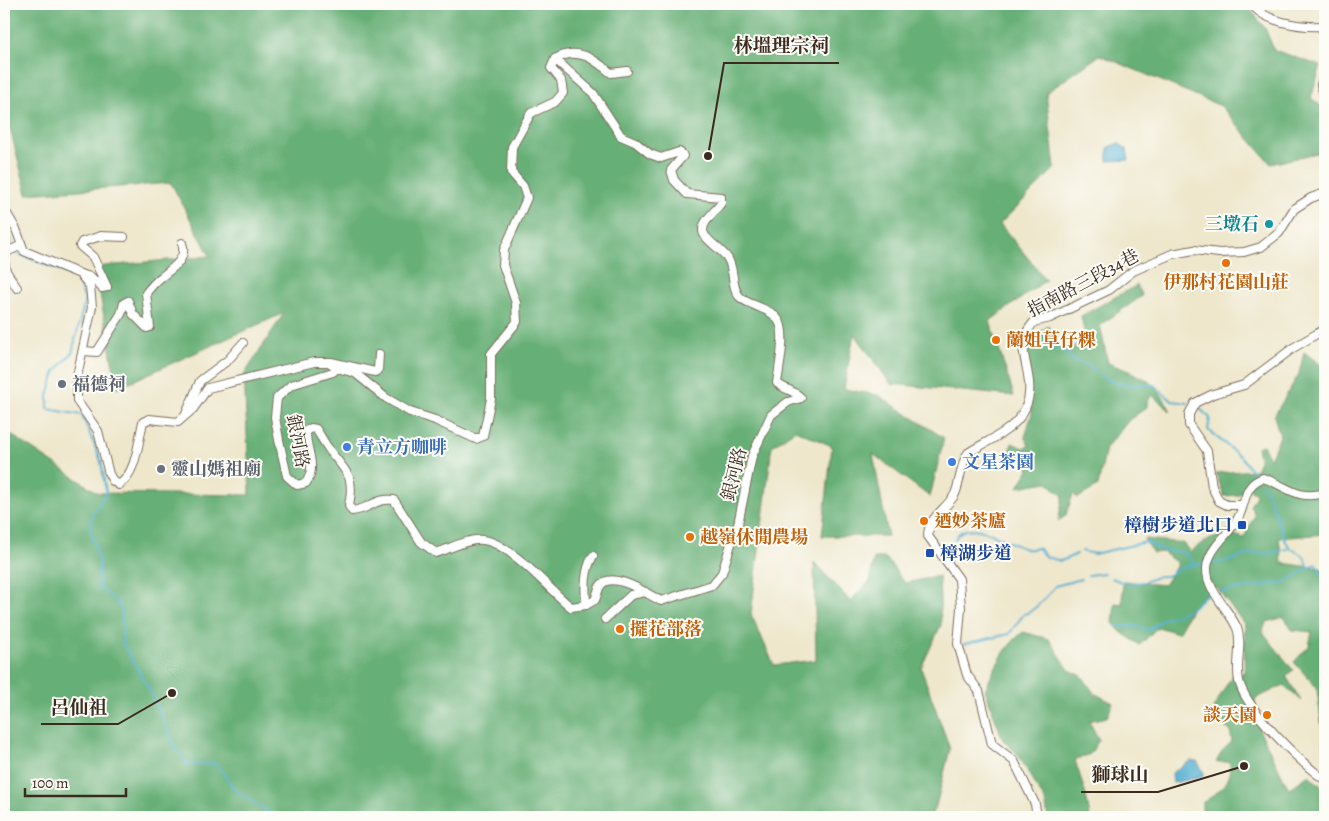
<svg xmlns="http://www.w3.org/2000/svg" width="1329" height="821" font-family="Alegreya,'Noto Serif TC',serif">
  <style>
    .forest { fill: #66af76; stroke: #506c4a }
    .water { fill: #53afd1; stroke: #476c78 }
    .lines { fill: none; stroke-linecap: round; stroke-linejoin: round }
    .stream { stroke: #53afd1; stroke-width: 2 }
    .minor-casing { stroke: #7a6c5b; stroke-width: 10 }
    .minor { stroke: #fff; stroke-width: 8 }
    .culture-dot { fill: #0f9aa8; stroke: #fdfcf7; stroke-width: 2 }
    .food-dot { fill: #e8710a; stroke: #fdfcf7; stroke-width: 2 }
    .worship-dot { fill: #6b7280; stroke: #fdfcf7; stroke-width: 2 }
    .shop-dot { fill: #3f7fe0; stroke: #fdfcf7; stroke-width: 2 }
    .transit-dot { fill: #1a4fb4; stroke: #fdfcf7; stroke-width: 2 }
    .labels { text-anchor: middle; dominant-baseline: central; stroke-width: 4; stroke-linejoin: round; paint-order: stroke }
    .culture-label { font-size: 18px; font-weight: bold; fill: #0d838f; stroke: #fdfcf7; text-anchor: end }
    .food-label { font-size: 18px; font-weight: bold; fill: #c56008; stroke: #fdfcf7; text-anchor: start }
    .street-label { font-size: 18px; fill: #3b2a1e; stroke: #fdfcf7 }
    .worship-label { font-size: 18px; font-weight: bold; fill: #5b616d; stroke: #fdfcf7; text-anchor: start }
    .shop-label { font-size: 18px; font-weight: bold; fill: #366cbe; stroke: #fdfcf7; text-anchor: start }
    .transit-label { font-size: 18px; font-weight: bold; fill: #164399; stroke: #fdfcf7; text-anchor: end }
    .leader { fill: none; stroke: #3b2a1e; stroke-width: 2 }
    .callout-dot { fill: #3b2a1e; stroke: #fdfcf7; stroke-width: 2 }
    .callout-label { font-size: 19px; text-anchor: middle; font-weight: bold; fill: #3b2a1e; stroke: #fdfcf7; stroke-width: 4; stroke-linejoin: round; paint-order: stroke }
  </style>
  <rect width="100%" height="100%" fill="#fdfcf7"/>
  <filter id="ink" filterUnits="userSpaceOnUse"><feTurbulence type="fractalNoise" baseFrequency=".02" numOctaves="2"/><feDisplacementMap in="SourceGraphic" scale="10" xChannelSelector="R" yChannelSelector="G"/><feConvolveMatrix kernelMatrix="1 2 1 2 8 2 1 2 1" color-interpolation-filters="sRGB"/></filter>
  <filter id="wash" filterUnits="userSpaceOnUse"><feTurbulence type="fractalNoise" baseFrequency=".0096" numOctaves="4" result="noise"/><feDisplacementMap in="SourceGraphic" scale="20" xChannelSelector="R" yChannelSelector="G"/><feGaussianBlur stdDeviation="1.12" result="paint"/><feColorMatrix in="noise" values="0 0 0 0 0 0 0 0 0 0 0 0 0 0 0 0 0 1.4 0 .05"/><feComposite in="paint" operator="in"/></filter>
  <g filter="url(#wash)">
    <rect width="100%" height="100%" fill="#eee7cc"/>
    <g class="forest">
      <path d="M4 4H1246L1265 28 1274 50 1321 66 1311 98 1325 109V151L1271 164 1221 106 1100 55 1046 93 1055 168 1000 224 1046 280 990 321 1014 396 891 384 854 333 844 389 878 395 944 438 930 497 873 454 888 536H822L832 446 795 430 772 446 751 614 774 665 816 660 814 562 850 601 870 581 874 558H886L905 583 939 576 941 625 921 668 950 749 936 806 930 817H4V430L98 493 250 495 244 375 284 313 117 388 95 267 210 256 171 183 27 194 4 106Z"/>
      <path d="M1137 285 1142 296 1100 325 1108 363C1141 376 1155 378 1171 412L1152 395 1147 402V407L1129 420 1106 448 1098 486 1078 498 1073 494 1066 515 1058 522 1063 496 1047 482 1018 487 1029 469 1023 458 1009 453 1012 443 1023 448 1029 446 1025 437 1032 413 1021 360 1033 341 1036 342V336L1048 326 1059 347 1069 349 1086 340 1081 316Z"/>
      <path d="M1304 352 1325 368V534L1279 538 1282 563 1325 569V754L1317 688 1294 662 1309 646 1312 632 1292 630 1284 617 1267 622 1262 631 1293 670 1286 676 1301 701 1284 685 1255 699 1256 723 1289 789 1309 775 1325 790V814L1321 817H1202V803C1218 793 1231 783 1230 762H1216L1223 750 1232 742 1230 730 1213 722 1215 705 1233 674 1244 673 1245 625 1216 587 1193 606 1178 633 1158 627 1140 645 1121 632 1113 623 1115 603 1122 604 1123 581 1164 585 1178 564 1163 552 1153 553 1144 539 1183 543 1190 552C1205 540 1225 530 1244 538L1255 515 1250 506 1257 494 1247 487 1238 495 1224 496 1216 473 1256 470 1260 461 1257 447 1263 445 1270 459 1280 436 1274 416 1299 374Z"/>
      <path d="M1023 632 1049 639 1069 670 1082 676 1094 693 1113 703 1107 717 1089 721 1099 740 1090 754 1075 760 1086 795 1090 817H1048L1045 801 1018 755 1003 740 985 690C995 667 1004 647 1023 632Z"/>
    </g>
    <g class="water">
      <path d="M1118 143 1127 149 1129 160 1108 161V148Z"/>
      <path d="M1190 761H1197L1204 773 1202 777 1173 783 1172 773Z"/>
    </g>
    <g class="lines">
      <g class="stream">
        <path d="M4 222 13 248"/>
        <path d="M14 252 76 277 85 300 72 353 55 372 48 396V409L82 415 101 461 106 493 93 513 91 523V531L99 562V588L116 600 122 612 123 644 150 691 175 747 188 765 215 763 237 792 262 807 273 817"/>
        <path d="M1035 340 1046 347 1063 350 1072 359 1088 365 1106 379 1124 385H1154L1172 401 1188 403"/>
        <path d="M1198 407 1210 418 1208 430 1242 458 1254 474"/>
        <path d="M1261 484 1269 496 1285 540 1290 548 1304 556 1309 568 1316 564 1323 576 1325 577"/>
        <path d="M955 539C967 514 1008 544 1026 549 1029 550 1035 548 1038 548L1046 557 1061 561 1077 554"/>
        <path d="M1082 551 1094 554 1146 542 1165 551 1184 552 1194 564"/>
        <path d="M1210 563 1229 561 1249 554 1273 553 1290 548"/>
        <path d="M1088 575 1104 573"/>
        <path d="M1112 578 1126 584 1144 582 1159 576H1167L1183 567 1204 563"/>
        <path d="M1221 592 1285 582 1309 568"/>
        <path d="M1117 626H1136L1149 630 1163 619 1189 610 1209 592"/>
        <path d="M964 644 1009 634 1024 614C1032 614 1050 593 1055 586L1081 579"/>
      </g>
    </g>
  </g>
  <g filter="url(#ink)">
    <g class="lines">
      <defs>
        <g id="minor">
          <path d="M1252 4C1264 22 1300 27 1321 26L1325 35"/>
          <path d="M555 59C578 46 594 59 611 73L627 71"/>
          <path d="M1325 72 1321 85 1325 96"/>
          <path d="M4 209 16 229 24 251 80 274 90 286 92 307 77 376V401L98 431 109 474 113 481 119 485C137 472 138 442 143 422L149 419 178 422 193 409 208 388 314 362H329L337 368 355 373 386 398 410 412 435 420 476 439 483 436 491 399V354L517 322 516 303 503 265 504 250 527 198 523 186 511 172 512 147 531 113 555 102 563 93 561 80 551 68 555 59 593 93 621 136 635 142 650 154 661 158 679 152 682 154 683 156 671 170 674 180 687 194 721 197V203C716 211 702 221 703 231 704 240 721 248 728 259 735 271 731 290 741 298 753 308 776 308 781 326 785 340 779 368 777 383 785 390 794 390 801 398L788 402 771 415 752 456 737 529 731 544 722 573 712 585 661 601C649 595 613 570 601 585 598 588 597 596 595 600L586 605 571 607C549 590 511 543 483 540 469 538 449 549 436 553L421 542 394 500C373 498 372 509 352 511L349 506C354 480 350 475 334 456 327 448 322 438 316 429L311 428 306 431C305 450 318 465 306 483L297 485 287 476 279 440 275 417 277 398 291 385 333 372 337 368"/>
          <path d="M4 253 20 246"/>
          <path d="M4 261 6 271 17 288"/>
          <path d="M80 274 91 277 102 288 107 287 93 257 80 246 82 242 101 236 124 237"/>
          <path d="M83 351 97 352 121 314 124 303 128 301 133 314 147 328 150 327 146 293C150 288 155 282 160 278 171 269 188 260 182 243"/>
          <path d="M331 362 375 372 378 370 379 354"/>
          <path d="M186 414 200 381 228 360 243 343"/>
          <path d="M1325 493C1296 501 1288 486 1263 478 1242 485 1247 504 1237 520 1228 535 1208 549 1207 568 1206 590 1228 608 1237 628 1243 644 1235 664 1239 681 1246 710 1300 762 1325 780"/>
          <path d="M1241 505H1227L1219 501 1212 487 1207 451 1189 425V414L1195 403 1213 394 1244 385 1293 348 1325 329"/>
          <path d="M586 605C585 588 584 571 593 556"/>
          <path d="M605 619 631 595 645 592"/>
          <path d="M1037 817 1035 804 1014 761 992 744 979 691 967 675 958 644 961 608 959 579 928 536C928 517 947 509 955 494 961 480 960 465 968 453 985 442 1011 432 1022 414 1038 388 1023 367 1023 342 1024 334 1030 327 1034 322L1050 318 1109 290 1133 271 1172 254 1194 250 1219 253 1244 252 1261 247 1279 233 1294 209 1311 198 1325 193"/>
        </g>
      </defs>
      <use href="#minor" class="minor-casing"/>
      <use href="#minor" class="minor"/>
    </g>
  </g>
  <circle class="culture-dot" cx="1269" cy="224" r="5"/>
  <g class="food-dot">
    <circle cx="1226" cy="263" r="5"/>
    <circle cx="996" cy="340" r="5"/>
    <circle cx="924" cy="521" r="5"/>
    <circle cx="690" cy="537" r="5"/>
    <circle cx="620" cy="629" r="5"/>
    <circle cx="1267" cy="715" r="5"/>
  </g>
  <g class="worship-dot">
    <circle cx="62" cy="384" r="5"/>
    <circle cx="161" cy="469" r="5"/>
  </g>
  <g class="shop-dot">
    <circle cx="347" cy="447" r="5"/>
    <circle cx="952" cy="462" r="5"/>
  </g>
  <g class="transit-dot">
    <rect x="1237" y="520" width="10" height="10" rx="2.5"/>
    <rect x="925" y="548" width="10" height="10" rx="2.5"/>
  </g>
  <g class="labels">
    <g class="culture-label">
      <text x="1259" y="224">三墩石</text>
    </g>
    <g class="food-label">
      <text x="1226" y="282" text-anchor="middle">伊那村花園山莊</text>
      <text x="1006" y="340">蘭姐草仔粿</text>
      <text x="934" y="521">迺妙茶廬</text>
      <text x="700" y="537">越嶺休閒農場</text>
      <text x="630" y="629">擺花部落</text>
      <text x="1257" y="715" text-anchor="end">談天園</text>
    </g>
    <g class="street-label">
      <text transform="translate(1083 283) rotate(-28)">指南路三段34巷</text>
      <text transform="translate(298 441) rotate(79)">銀河路</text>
      <text transform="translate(734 474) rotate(-76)">銀河路</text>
    </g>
    <g class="worship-label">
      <text x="72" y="384">福德祠</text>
      <text x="171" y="469">靈山媽祖廟</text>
    </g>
    <g class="shop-label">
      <text x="357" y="447">青立方咖啡</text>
      <text x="962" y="462">文星茶園</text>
    </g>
    <g class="transit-label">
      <text x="1232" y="525">樟樹步道北口</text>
      <text x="940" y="553" text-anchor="start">樟湖步道</text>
    </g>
  </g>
  <path class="leader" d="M708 156L724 63H839M172 693L118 724H41M1244 766L1158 792H1081"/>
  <g class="callout-dot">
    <circle cx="708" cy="156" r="5"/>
    <circle cx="172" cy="693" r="5"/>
    <circle cx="1244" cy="766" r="5"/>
  </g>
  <g class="callout-label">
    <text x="781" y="52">林塭理宗祠</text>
    <text x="79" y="714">呂仙祖</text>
    <text x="1120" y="781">獅球山</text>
  </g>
  <rect width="1329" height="821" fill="none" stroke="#fdfcf7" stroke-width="20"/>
  <path d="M25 788v8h101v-8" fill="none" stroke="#3b2a1e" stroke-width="2.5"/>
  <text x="32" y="788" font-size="15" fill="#3b2a1e" stroke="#fdfcf7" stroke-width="4" paint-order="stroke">100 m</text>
</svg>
